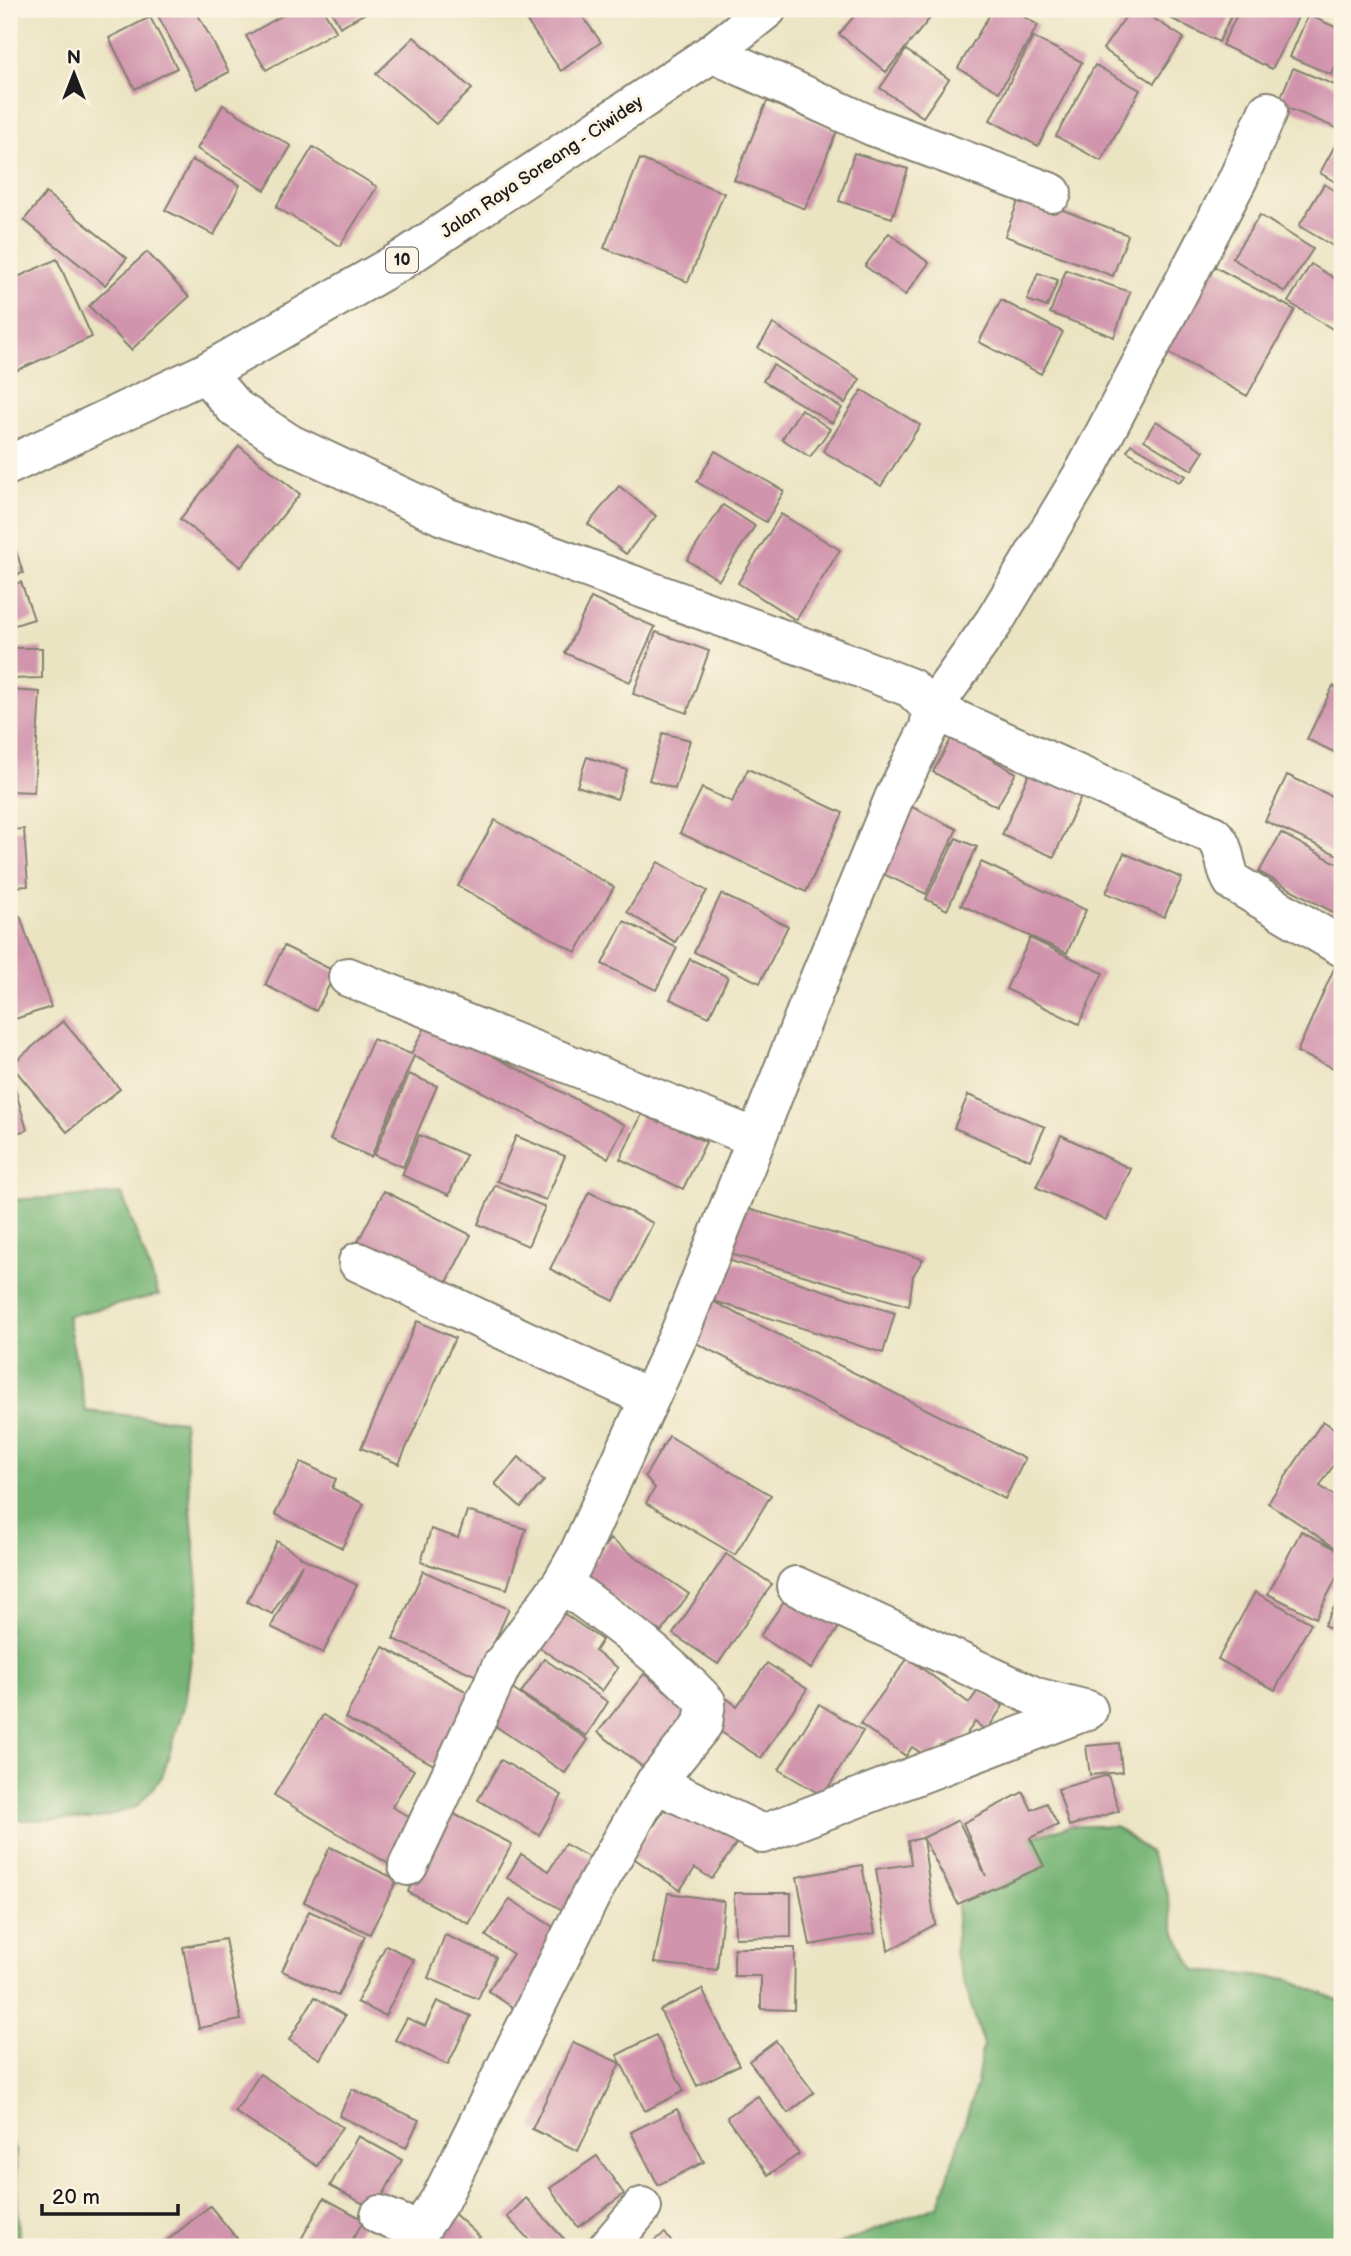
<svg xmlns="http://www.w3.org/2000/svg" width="1351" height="2256" font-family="'Balsamiq Sans',sans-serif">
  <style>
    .forest { fill: #75b475; stroke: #486848; stroke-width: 2 }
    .building { fill: #d194ad }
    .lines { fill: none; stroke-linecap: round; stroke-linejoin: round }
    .minor-casing { stroke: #848070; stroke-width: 42 }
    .highway-casing { stroke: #848070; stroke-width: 42 }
    .minor { stroke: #fff; stroke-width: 38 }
    .highway { stroke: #fff; stroke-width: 38 }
    .labels { text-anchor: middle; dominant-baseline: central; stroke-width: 6; stroke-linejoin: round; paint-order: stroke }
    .shield { fill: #fcf5e5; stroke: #5f5d58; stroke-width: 2 }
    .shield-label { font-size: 16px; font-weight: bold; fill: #1c1c1c }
    .street-label { font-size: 18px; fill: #1c1c1c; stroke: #fcf5e5 }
  </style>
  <rect width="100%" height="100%" fill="#fcf5e5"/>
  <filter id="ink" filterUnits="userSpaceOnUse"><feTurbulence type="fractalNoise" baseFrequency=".0143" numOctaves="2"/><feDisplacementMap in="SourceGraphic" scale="14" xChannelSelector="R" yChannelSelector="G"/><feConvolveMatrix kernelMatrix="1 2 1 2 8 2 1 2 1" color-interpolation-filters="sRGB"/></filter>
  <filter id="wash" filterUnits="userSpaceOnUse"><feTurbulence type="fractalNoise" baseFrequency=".00686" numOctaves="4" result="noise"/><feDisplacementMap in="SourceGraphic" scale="28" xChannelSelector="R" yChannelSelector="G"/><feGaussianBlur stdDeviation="1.57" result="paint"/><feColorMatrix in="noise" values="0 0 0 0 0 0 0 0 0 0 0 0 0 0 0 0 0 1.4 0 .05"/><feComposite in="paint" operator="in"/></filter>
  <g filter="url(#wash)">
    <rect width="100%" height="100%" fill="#ebe4c3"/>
    <g class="forest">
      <path d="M122 1194 159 1295 67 1316 86 1411 183 1421 199 1599 185 1703 162 1777 137 1807 96 1819 9 1820V1200Z"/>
      <path d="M1069 1826H1115L1149 1852 1167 1890 1174 1930 1195 1970 1288 1979 1342 2002V2247H831L939 2205 977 2083 983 2043 955 1954 958 1904 996 1864 1030 1838Z"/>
      <path d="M9 2141 15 2151 19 2237 32 2247H9Z"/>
    </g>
    <g id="blocks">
      <g class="building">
        <path d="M162 9H195L229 72 197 89 156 12Z"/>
        <path d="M294 9H323L336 31 266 70 246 36Z"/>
        <path d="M330 9H373L340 27Z"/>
        <path d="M523 9H577L601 42 561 71 520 11Z"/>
        <path d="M860 9H932L935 12 886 72 839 34Z"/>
        <path d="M993 9H1010L1038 25 999 92 958 68Z"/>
        <path d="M1131 9H1139L1184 38 1154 83 1103 49Z"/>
        <path d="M1152 9H1234L1219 42Z"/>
        <path d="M1240 9H1302L1272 69 1222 45Z"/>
        <path d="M1308 15 1342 30V51L1332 75 1290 57Z"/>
        <path d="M150 17 177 68 135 89 109 38Z"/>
        <path d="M414 37 472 89 436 124 376 74Z"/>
        <path d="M1033 37 1082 62 1038 146 990 120Z"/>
        <path d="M906 50 949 79 923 117 880 88Z"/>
        <path d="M1095 65 1140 90 1101 161 1056 136Z"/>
        <path d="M1293 68 1342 88 1341 130 1278 104Z"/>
        <path d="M767 101 837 131 805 209 734 180Z"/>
        <path d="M223 105 291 146 265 190 197 149Z"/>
        <path d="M1339 138 1342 140V186L1320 173Z"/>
        <path d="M313 147 377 187 340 246 276 207Z"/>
        <path d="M854 153 908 169 892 218 839 201Z"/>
        <path d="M640 159 724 193 688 282 604 248Z"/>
        <path d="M192 160 240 185 214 235 165 210Z"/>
        <path d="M1324 184 1342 195V231L1333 246 1299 226Z"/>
        <path d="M46 193 127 258 105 285 24 220Z"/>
        <path d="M1021 194 1128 235 1113 276 1005 236Z"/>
        <path d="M1260 215 1313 249 1285 292 1232 258Z"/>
        <path d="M889 233 929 263 905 295 865 266Z"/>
        <path d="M147 252 189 297 131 350 89 306Z"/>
        <path d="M57 259 92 337 9 374V281Z"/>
        <path d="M1206 262 1295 310 1247 396 1158 347Z"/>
        <path d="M1311 264 1342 283 1341 334 1288 302Z"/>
        <path d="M1066 270 1130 292 1114 337 1050 313Z"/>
        <path d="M1038 273 1058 280 1047 307 1027 300Z"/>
        <path d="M1001 300 1063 332 1041 374 979 342Z"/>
        <path d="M773 324 860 379 845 403 758 348Z"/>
        <path d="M773 365 842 408 832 423 763 381Z"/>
        <path d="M862 390 920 425 881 486 823 451Z"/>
        <path d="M801 409 830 429 810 457 782 439Z"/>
        <path d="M1156 421 1204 451 1192 470 1144 440Z"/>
        <path d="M1131 444 1186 476 1179 482 1127 451Z"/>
        <path d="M239 446 300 494 241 567 180 519Z"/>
        <path d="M715 451 784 491 766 522 697 482Z"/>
        <path d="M619 486 656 516 626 554 588 524Z"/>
        <path d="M723 505 755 526 719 580 687 560Z"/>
        <path d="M781 514 840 550 796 620 738 583Z"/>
        <path d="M12 537 23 573 9 577V538Z"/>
        <path d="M21 582 34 619 9 627V586Z"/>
        <path d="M591 598 655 627 630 682 565 653Z"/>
        <path d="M656 632 709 651 687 713 633 694Z"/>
        <path d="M9 648H42V678L9 679Z"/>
        <path d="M1333 686 1342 690V756L1307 739Z"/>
        <path d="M9 690 40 692 34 792 9 791Z"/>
        <path d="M663 733 690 740 675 789 649 780Z"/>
        <path d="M952 737 1016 773 997 807 933 772Z"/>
        <path d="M587 757 627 770 617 799 577 786Z"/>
        <path d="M1033 764 1085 787 1054 857 1002 835Z"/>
        <path d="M748 769 843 813 806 892 680 833 702 788 732 802Z"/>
        <path d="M1287 775 1342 801V857L1265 821Z"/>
        <path d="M908 805 957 829 926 894 877 871Z"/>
        <path d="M495 820 614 887 576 952 458 886Z"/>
        <path d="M24 829 28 886 9 887V830Z"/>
        <path d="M1281 833 1342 866V917L1259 872Z"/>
        <path d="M956 838 977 847 947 910 926 899Z"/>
        <path d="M1124 853 1182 878 1164 917 1106 893Z"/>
        <path d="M658 862 707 891 675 942 627 912Z"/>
        <path d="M981 862 1086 910 1067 953 961 905Z"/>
        <path d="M721 894 788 926 760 983 694 952Z"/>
        <path d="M20 916 51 1007 9 1021V920Z"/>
        <path d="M624 921 677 948 656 990 602 964Z"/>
        <path d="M1030 938 1103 973 1079 1024 1006 989Z"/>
        <path d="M284 946 336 972 316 1011 265 985Z"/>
        <path d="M690 959 728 977 709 1017 670 999Z"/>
        <path d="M1336 964 1342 967V1060L1338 1070 1297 1052Z"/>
        <path d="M63 1021 120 1089 67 1132 11 1065Z"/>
        <path d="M428 1022 625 1125 608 1158 414 1056 371 1157 330 1139 373 1039 411 1054Z"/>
        <path d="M9 1068 27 1130 9 1135Z"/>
        <path d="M409 1074 437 1086 403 1167 374 1155Z"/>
        <path d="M968 1095 1045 1127 1030 1160 954 1128Z"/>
        <path d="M665 1110 694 1123 689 1134 706 1142 683 1189 620 1159 642 1114 659 1122Z"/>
        <path d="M419 1135 466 1155 449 1195 402 1175Z"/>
        <path d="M1061 1135 1131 1169 1106 1220 1036 1187Z"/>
        <path d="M516 1136 565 1156 546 1200 497 1181Z"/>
        <path d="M495 1185 545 1207 528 1246 478 1224Z"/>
        <path d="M384 1191 471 1235 441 1294 354 1249Z"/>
        <path d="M589 1192 653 1223 614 1301 550 1269Z"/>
        <path d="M738 1206 923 1259 913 1276 909 1306 724 1252Z"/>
        <path d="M725 1259 895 1313 883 1353 714 1301Z"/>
        <path d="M706 1298 1025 1459 1005 1499 686 1338Z"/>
        <path d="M417 1321 455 1338 399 1464 361 1448Z"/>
        <path d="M1323 1421 1342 1434V1452L1320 1486 1342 1501V1552L1268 1503Z"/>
        <path d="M669 1436 771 1495 735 1555 646 1503 655 1488 645 1476Z"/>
        <path d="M519 1457 544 1481 521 1507 495 1484Z"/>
        <path d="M301 1462 336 1479 332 1488 364 1504 342 1548 275 1514Z"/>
        <path d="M467 1511 526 1529 507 1589 421 1562 431 1529 458 1538Z"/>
        <path d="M1301 1531 1342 1552V1567L1316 1618 1268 1594Z"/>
        <path d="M610 1539 689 1594 661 1632 583 1577Z"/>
        <path d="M277 1541 304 1559 357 1585 323 1653 271 1627 302 1564 272 1614 247 1602Z"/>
        <path d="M726 1554 772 1584 718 1664 673 1634Z"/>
        <path d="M423 1571 509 1609 479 1677 393 1639Z"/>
        <path d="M1255 1592 1311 1623 1275 1690 1218 1659Z"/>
        <path d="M1342 1593V1635L1324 1625Z"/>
        <path d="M789 1594 839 1627 811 1669 760 1636Z"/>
        <path d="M556 1608 602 1640 595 1651 618 1668 602 1691 532 1642Z"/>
        <path d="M383 1647 471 1694 434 1765 345 1718Z"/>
        <path d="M908 1658 969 1703 979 1689 1003 1706 986 1731 975 1722 955 1750 944 1743 931 1760 912 1747 906 1756 860 1724Z"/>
        <path d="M544 1659 608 1702 586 1736 521 1693Z"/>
        <path d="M767 1663 807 1689 761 1758 709 1724 726 1698 737 1706Z"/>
        <path d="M644 1674 699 1717 653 1775 598 1732Z"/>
        <path d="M508 1686 588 1740 565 1773 485 1719Z"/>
        <path d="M819 1704 863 1731 823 1796 779 1770Z"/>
        <path d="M323 1715 414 1770 392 1807 420 1823 394 1867 274 1795Z"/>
        <path d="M1119 1743 1122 1772 1090 1775 1086 1746Z"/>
        <path d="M501 1760 562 1795 539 1835 478 1800Z"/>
        <path d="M1108 1775 1119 1811 1069 1826 1058 1789Z"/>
        <path d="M1023 1792 1032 1810 1046 1803 1058 1825 1030 1838 1044 1866 958 1904 923 1838 958 1820 986 1876 963 1823Z"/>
        <path d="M675 1795 740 1838 712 1879 695 1868 680 1890 632 1857Z"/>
        <path d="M450 1812 512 1844 469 1924 408 1892Z"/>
        <path d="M923 1838 935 1924 888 1951 876 1869 911 1864 908 1841Z"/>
        <path d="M565 1844 599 1863 569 1914 507 1878 521 1854 549 1871Z"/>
        <path d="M330 1847 397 1880 370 1934 304 1902Z"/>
        <path d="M862 1865 875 1933 810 1945 797 1877Z"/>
        <path d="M668 1893 724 1901 717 1970 654 1963Z"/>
        <path d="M734 1893H791V1937L735 1938Z"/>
        <path d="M510 1899 567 1936 518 2011 488 1991 513 1954 486 1936Z"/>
        <path d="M309 1911 365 1936 338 1996 282 1971Z"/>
        <path d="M445 1935 496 1957 478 1999 428 1978Z"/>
        <path d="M225 1939 241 2020 199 2028 183 1947Z"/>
        <path d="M386 1945 414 1960 385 2016 357 2002Z"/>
        <path d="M734 1948H795L794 2010 761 2009V1976H734Z"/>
        <path d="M702 1989 739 2065 697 2086 660 2010Z"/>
        <path d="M315 1997 345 2016 320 2059 289 2040Z"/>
        <path d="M437 2001 471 2016 448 2065 395 2040 407 2018 425 2026Z"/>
        <path d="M656 2035 684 2091 645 2111 617 2055Z"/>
        <path d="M776 2041 814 2093 788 2113 749 2061Z"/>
        <path d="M573 2042 620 2063 578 2151 532 2129Z"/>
        <path d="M260 2074 342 2127 317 2166 235 2112Z"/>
        <path d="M352 2089 419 2120 406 2148 339 2116Z"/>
        <path d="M758 2096 799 2154 768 2175 727 2117Z"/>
        <path d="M677 2109 704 2162 658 2185 631 2132Z"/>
        <path d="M358 2136 402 2160 375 2210 330 2186Z"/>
        <path d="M597 2156 624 2194 578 2227 550 2188Z"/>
        <path d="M324 2198 364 2220 348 2247H307L299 2243Z"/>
        <path d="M526 2198 566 2241 560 2247H536L507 2217Z"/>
        <path d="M210 2206 244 2247H159Z"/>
        <path d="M448 2208 480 2237 470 2247H450L429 2228Z"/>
        <path d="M665 2233 675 2247H644Z"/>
      </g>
    </g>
  </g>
  <g filter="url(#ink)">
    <use href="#blocks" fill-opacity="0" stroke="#848070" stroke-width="2"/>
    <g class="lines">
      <defs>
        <g id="minor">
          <path d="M712 53 872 126 1052 193"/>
          <path d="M1268 111 1238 179 1086 469 994 622 932 709 1213 835C1228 849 1222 866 1233 882L1342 947"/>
          <path d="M205 373 235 408 290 444 443 516 840 660 911 688 932 709 929 728 894 798 813 994 681 1330 578 1555 562 1583 502 1665 408 1866"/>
          <path d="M348 977 756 1138"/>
          <path d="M358 1262 649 1398"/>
          <path d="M655 1783 763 1834 1088 1710 1036 1697 796 1586"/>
          <path d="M380 2215 419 2231 440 2200 592 1893 655 1783 703 1724 706 1702C662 1656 613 1620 562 1583"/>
          <path d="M608 2247 642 2207"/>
        </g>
        <path id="highway" d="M9 465 205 373 402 260 712 53 767 9"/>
      </defs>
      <use href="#minor" class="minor-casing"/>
      <use href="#highway" class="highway-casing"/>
      <use href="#minor" class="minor"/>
      <use href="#highway" class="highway"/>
    </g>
  </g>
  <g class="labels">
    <rect class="shield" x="386" y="247.5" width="32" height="25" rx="5"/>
    <g class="shield-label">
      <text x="402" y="260">10</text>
    </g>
    <g class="street-label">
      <text transform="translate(542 167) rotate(-34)">Jalan Raya Soreang - Ciwidey</text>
    </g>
  </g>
  <rect width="1351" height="2256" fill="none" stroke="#fcf5e5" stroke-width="35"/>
  <g transform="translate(74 74)" stroke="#fcf5e5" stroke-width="5" paint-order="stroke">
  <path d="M0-5L12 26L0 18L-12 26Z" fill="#1c1c1c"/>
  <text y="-10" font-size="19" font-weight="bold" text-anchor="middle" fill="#1c1c1c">N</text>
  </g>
  <path d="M42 2204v10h136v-10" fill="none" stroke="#1c1c1c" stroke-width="3.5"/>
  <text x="52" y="2204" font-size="21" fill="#1c1c1c" stroke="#fcf5e5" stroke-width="5" paint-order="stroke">20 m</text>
</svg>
